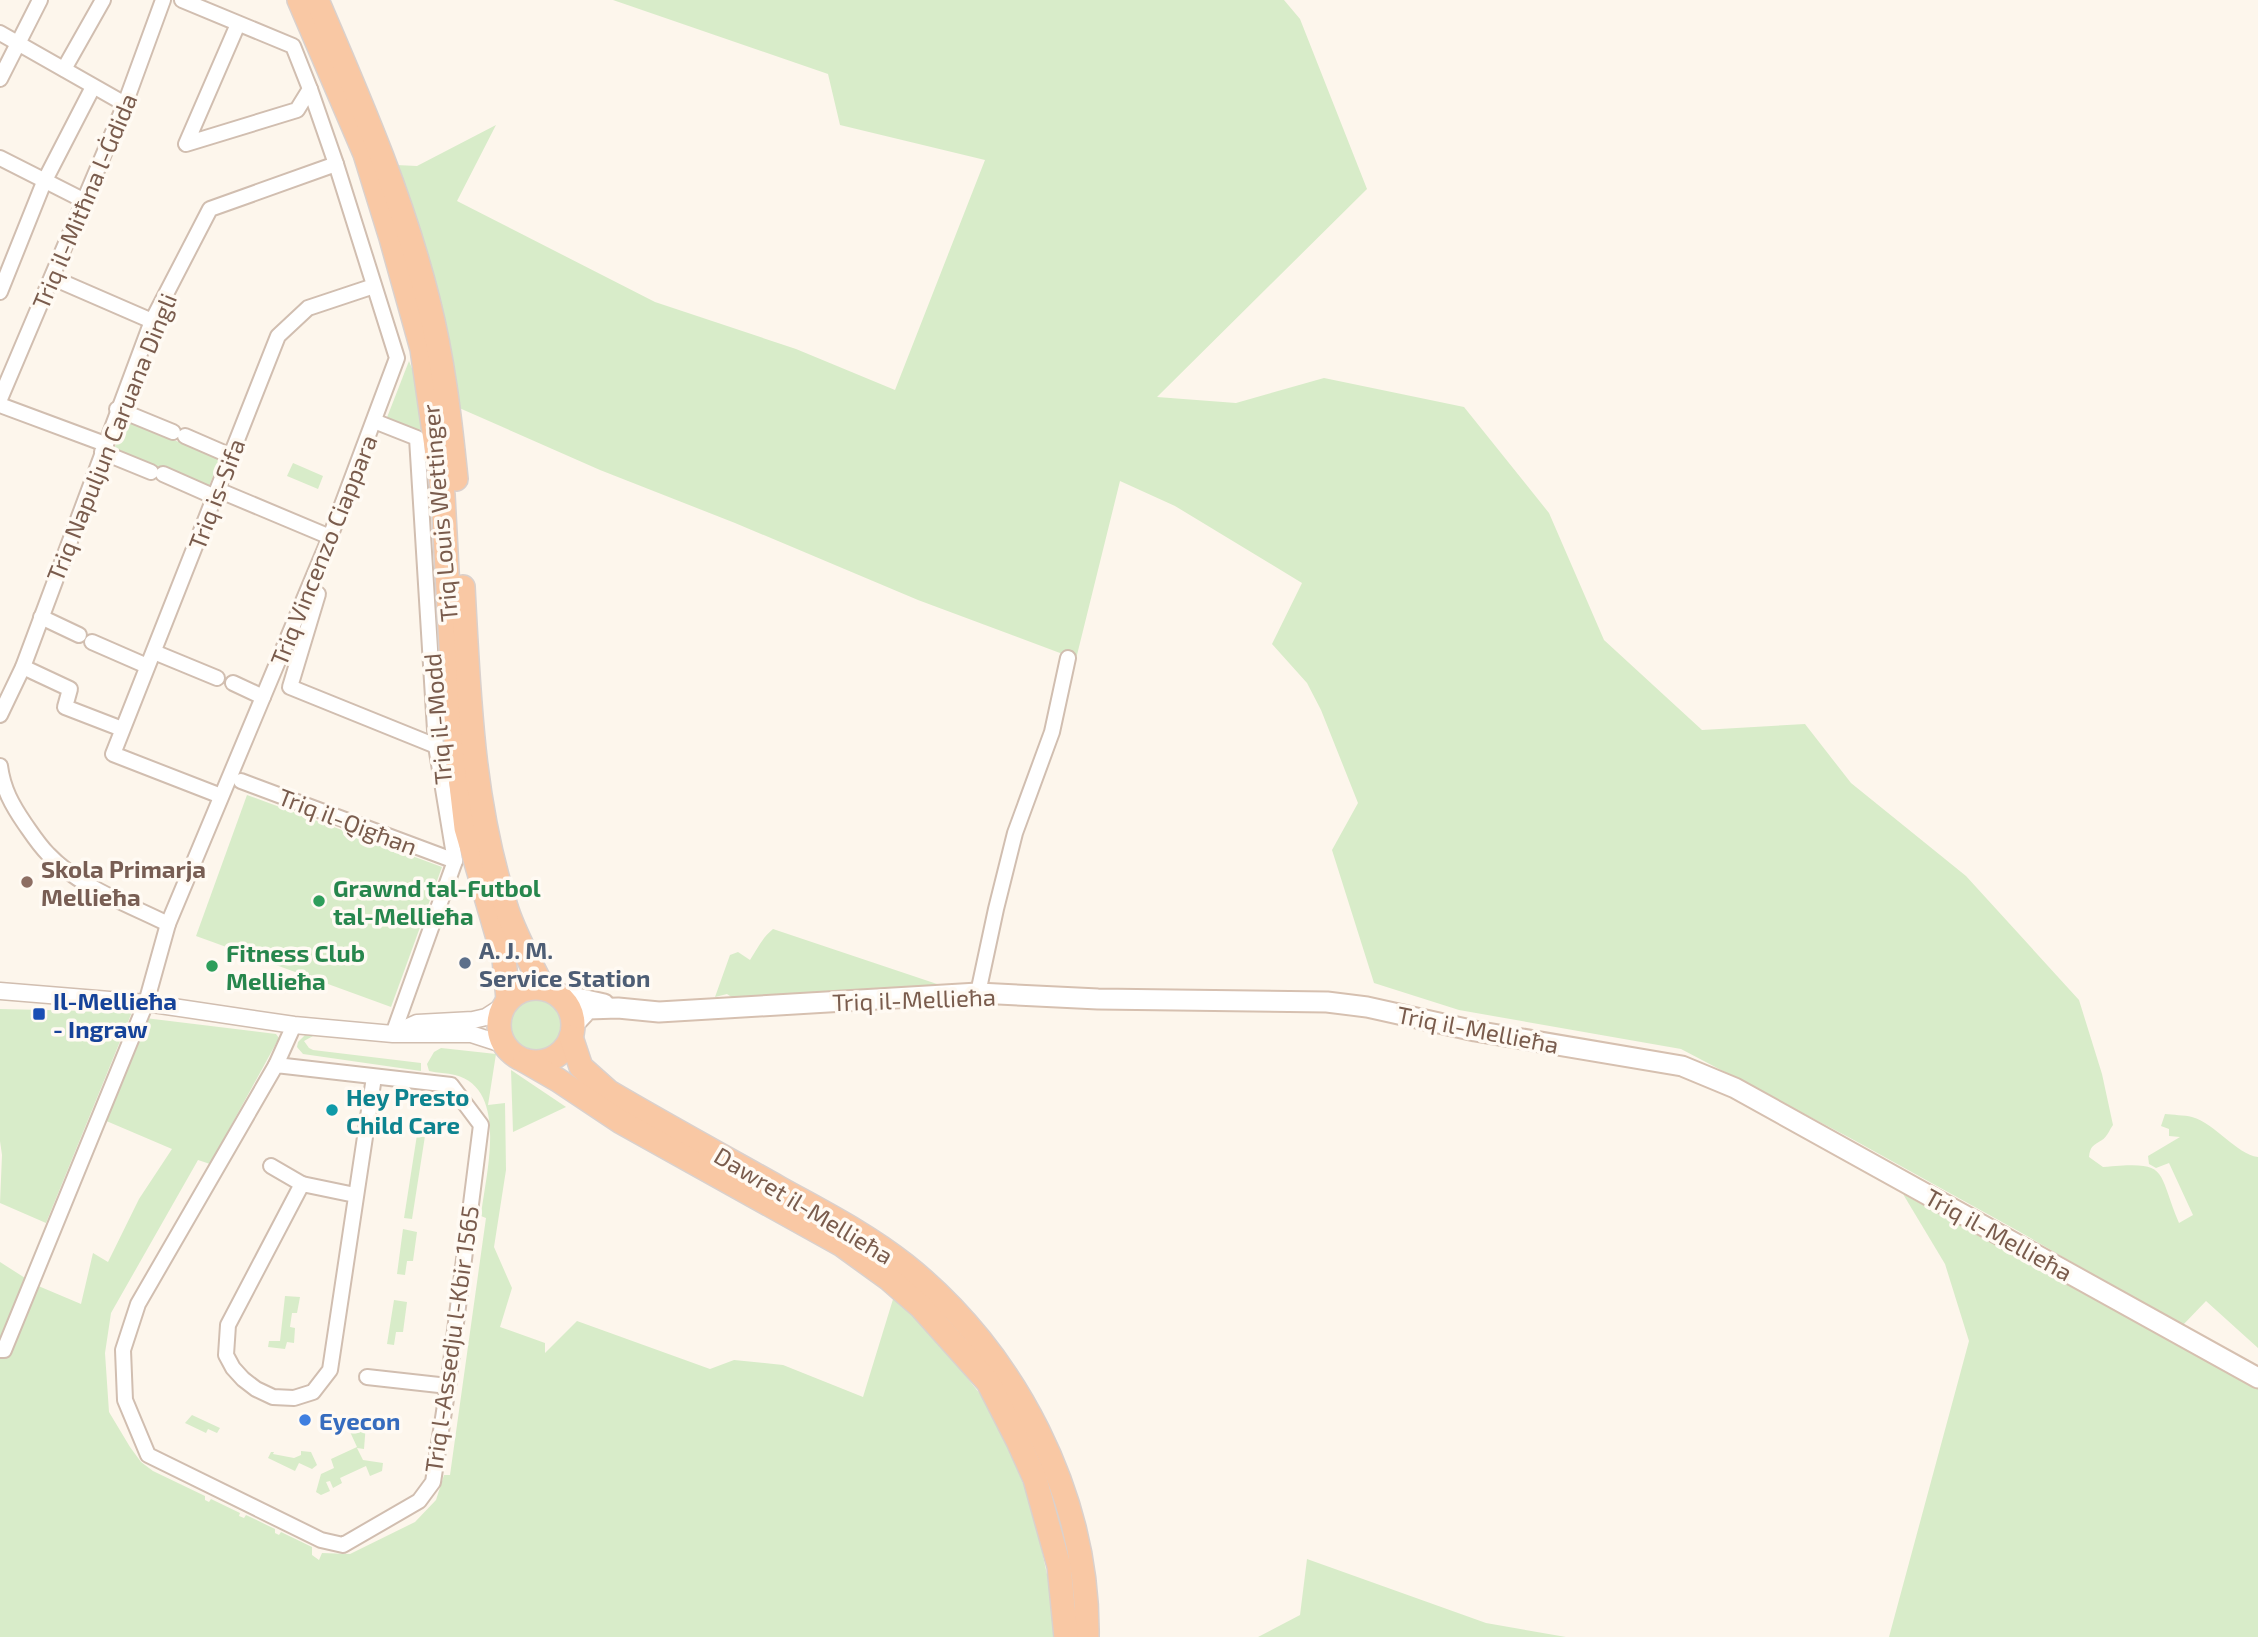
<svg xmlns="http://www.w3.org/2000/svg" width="2258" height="1637" font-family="'Exo 2',sans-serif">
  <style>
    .green { fill: #d8ecc9 }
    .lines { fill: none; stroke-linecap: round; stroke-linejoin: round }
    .minor-casing { stroke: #d1beb0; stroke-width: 18 }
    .tertiary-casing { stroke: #d1beb0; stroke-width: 19 }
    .secondary-casing { stroke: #d6c0b0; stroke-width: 23 }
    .trunk-casing { stroke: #dad1cd; stroke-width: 26 }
    .minor { stroke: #fff; stroke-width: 14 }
    .tertiary { stroke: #fff; stroke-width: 16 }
    .secondary { stroke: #fff; stroke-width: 19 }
    .trunk { stroke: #f9c8a4; stroke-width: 23 }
    .education-dot { fill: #8d6e63; stroke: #fffaf3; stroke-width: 2.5 }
    .leisure-dot { fill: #2e9e5b; stroke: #fffaf3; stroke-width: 2.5 }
    .service-dot { fill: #5c6f8a; stroke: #fffaf3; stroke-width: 2.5 }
    .transit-dot { fill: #1a4fb4; stroke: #fffaf3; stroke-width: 2.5 }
    .culture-dot { fill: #0f9aa8; stroke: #fffaf3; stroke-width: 2.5 }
    .shop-dot { fill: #3f7fe0; stroke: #fffaf3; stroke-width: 2.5 }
    .labels { text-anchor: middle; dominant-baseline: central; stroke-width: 7; stroke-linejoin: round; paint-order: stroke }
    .street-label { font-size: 24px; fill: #7a5c4d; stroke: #fffaf3 }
    .education-label { font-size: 24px; font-weight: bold; fill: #785e54; stroke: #fffaf3; text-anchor: start }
    .leisure-label { font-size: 24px; font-weight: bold; fill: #27864d; stroke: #fffaf3; text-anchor: start }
    .service-label { font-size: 24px; font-weight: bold; fill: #4e5e75; stroke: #fffaf3; text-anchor: start }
    .transit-label { font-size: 24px; font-weight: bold; fill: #164399; stroke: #fffaf3; text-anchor: start }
    .culture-label { font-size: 24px; font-weight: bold; fill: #0d838f; stroke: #fffaf3; text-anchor: start }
    .shop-label { font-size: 24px; font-weight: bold; fill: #366cbe; stroke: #fffaf3; text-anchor: start }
  </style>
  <rect width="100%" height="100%" fill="#fdf6ec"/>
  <g class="green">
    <path d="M613 0H1284L1300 19 1367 189 1157 397 1236 403 1324 378 1464 407 1549 513 1604 640 1702 730 1805 724 1851 783 1966 876 2079 1000 2102 1074 2113 1125C2110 1129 2107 1137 2102 1140 2094 1145 2090 1146 2089 1157L2103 1167C2170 1161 2156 1168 2179 1223L2193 1215 2169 1163 2156 1168 2149 1164 2148 1156 2180 1137 2169 1136V1129L2161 1126 2165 1114C2173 1115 2184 1115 2192 1117 2216 1124 2236 1154 2258 1157V1348L2206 1301 2182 1326 2020 1232 1852 1139 1681 1049 1459 1010 1374 983 1332 850 1358 803 1321 710 1307 683 1272 644 1302 583 1175 506 1120 481 1076 659 918 600 735 523 600 470 457 407 396 165 417 166 496 125 457 201 655 302 796 349 895 390 985 160 840 125 828 74Z"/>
    <path d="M409 361 415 376 424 429 412 431 386 420Z"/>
    <path d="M125 421 220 458 208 489 113 452Z"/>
    <path d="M293 463 323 476 318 489 287 476Z"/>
    <path d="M247 795 442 867 391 1007 196 936Z"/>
    <path d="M773 929 940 985 733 998 727 994 715 997 730 955 738 952 750 960C758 948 762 938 773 929Z"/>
    <circle cx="538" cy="1026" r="28"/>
    <path d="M0 1009 132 1012 46 1223 0 1203 2 1155 0 1141Z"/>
    <path d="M145 1018 276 1034 279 1038 210 1164 198 1160 111 1313 105 1353 109 1412 130 1447 141 1462 153 1471 205 1496V1500L209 1502 211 1499 240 1513 239 1516 244 1518 246 1515 275 1529V1533L279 1535 281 1532 312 1547V1555L319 1560 322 1553 350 1554 415 1522 436 1500 444 1475H450L486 1218 481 1216C485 1177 510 1089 455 1075 447 1073 437 1073 429 1071L427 1064 434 1052 441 1048 496 1054 488 1105 505 1103 506 1170 494 1247 512 1288 500 1327 545 1343V1353L577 1321 710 1369 734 1360 783 1365 863 1397 894 1296 934 1336 992 1409 1032 1505 1056 1616 1055 1637H0V1262L36 1285 81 1304 93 1253 108 1262 139 1199 172 1149 104 1120Z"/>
    <path d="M305 1035 313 1036 304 1041 309 1048 313 1050 421 1063V1071L303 1054 297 1047 298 1042Z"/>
    <path d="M511 1070 566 1107 513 1132Z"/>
    <path d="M417 1135 425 1136 412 1219 404 1218Z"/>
    <path d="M1903 1194 2258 1388V1637H1889L1969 1341 1945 1264Z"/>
    <path d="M403 1229 417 1232 413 1261H407L405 1275 397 1274Z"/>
    <path d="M285 1296 300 1297 297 1313H292L290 1327 295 1328 294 1343 287 1342 285 1349 268 1347 269 1341H280Z"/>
    <path d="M394 1300 407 1302 403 1332H396L394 1345 387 1344Z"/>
    <path d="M192 1415 220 1428 217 1433 208 1429 206 1433 185 1423Z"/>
    <path d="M350 1422 366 1424 364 1449 357 1448 363 1460 383 1463 382 1471 370 1476 366 1466 340 1478 342 1483 333 1488 330 1481 326 1482 330 1491 321 1495 316 1492 321 1474 334 1468 331 1459 357 1447 346 1423Z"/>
    <path d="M301 1451 311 1452 317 1465 312 1469 299 1463 295 1471 268 1458 271 1452H274L273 1454 294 1458 301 1455Z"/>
    <path d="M1307 1559 1486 1623 1566 1637H1258L1300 1615Z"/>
  </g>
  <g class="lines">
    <defs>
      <g id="minor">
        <path d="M182 0 293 46 310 89 297 110 186 144 238 24"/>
        <path d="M0 33 125 104"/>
        <path d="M64 69 103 0"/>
        <path d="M0 79 40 0"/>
        <path d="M0 158 83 200"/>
        <path d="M53 278 152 321"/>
        <path d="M0 292 44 182 93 87"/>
        <path d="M0 399 125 104 163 0"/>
        <path d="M0 405 105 444"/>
        <path d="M117 409 173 432"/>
        <path d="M374 421 417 438 436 746 455 861 393 1034"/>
        <path d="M185 436 231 456"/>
        <path d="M102 452 151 472"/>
        <path d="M163 474 215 497"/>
        <path d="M218 490 330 537"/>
        <path d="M318 594 290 687 436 746"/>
        <path d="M41 617 79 635"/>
        <path d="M92 642 147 666"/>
        <path d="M154 652 217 678"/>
        <path d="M23 667 70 689 65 707 122 729"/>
        <path d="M233 683 263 697"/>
        <path d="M0 715 23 667 152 321 210 209 336 164"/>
        <path d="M0 766C3 789 12 805 25 824 32 834 39 845 48 854 79 887 128 904 168 924"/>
        <path d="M241 781 455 861"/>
        <path d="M221 796 113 754 278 336 308 308 374 286"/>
        <path d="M978 993 996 909 1015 833 1052 732 1068 658"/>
        <path d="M276 1065 451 1085 481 1125 448 1386 433 1482 419 1501 343 1545 321 1540 148 1455 125 1400 123 1350 138 1304Z"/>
        <path d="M276 1065 294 1025"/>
        <path d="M271 1166 302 1184"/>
        <path d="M355 1195 302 1184 228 1325 226 1355 233 1368 243 1379 256 1389 273 1397 294 1398 313 1392 330 1370 374 1077"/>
        <path d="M0 1350H4L146 1003 168 924 330 537 397 358 336 164 310 89"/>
        <path d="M367 1377 448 1386"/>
      </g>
      <g id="tertiary">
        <path d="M0 991 146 1003 294 1025 393 1034H471L505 1045"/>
        <path d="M395 1033 417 1023 473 1020 486 1017 503 1006"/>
      </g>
      <g id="secondary">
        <path d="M555 993 604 1004"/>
        <path d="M573 1025 588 1009 618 1008 659 1012 978 993 1098 999 1327 1002 1367 1007 1475 1031 1682 1066 1735 1088 2258 1378"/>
      </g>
      <g id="trunk">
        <path d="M299 0 365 154 391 238 422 349 443 495 456 742 466 828 504 959 508 999"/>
        <path d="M317 0C359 98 402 196 428 300 443 359 450 419 456 479"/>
        <path d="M463 587C469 698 472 803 507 910 516 937 531 963 543 988"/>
        <circle cx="536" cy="1025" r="37"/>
        <path d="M571 1037 581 1067 609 1092C665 1125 722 1156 779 1188 822 1212 866 1234 905 1265 1015 1352 1089 1496 1087 1637"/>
        <path d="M525 1061 558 1080 621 1122 842 1245 889 1279 921 1307 988 1382 1018 1441 1035 1479 1059 1566 1066 1637"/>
      </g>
    </defs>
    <use href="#minor" class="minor-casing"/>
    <use href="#tertiary" class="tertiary-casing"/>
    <use href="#secondary" class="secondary-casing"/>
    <use href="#trunk" class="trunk-casing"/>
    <use href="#minor" class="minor"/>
    <use href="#tertiary" class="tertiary"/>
    <use href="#secondary" class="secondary"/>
    <use href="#trunk" class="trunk"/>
  </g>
  <circle class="education-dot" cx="27" cy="882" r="7"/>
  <g class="leisure-dot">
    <circle cx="319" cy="901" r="7"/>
    <circle cx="212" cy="966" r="7"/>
  </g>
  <circle class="service-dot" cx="465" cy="963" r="7"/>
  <rect class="transit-dot" x="32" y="1007" width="14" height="14" rx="3.5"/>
  <circle class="culture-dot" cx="332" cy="1110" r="7"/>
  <circle class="shop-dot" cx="305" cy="1420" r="7"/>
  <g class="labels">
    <g class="street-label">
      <text transform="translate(84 201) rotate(-67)">Triq il-Mitħna l-Ġdida</text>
      <text transform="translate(111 437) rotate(-68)">Triq Napuljun Caruana Dingli</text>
      <text transform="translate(216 494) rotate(-69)">Triq is-Sifa</text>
      <text transform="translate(439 513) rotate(-95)">Triq Louis Wettinger</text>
      <text transform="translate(323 550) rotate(-68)">Triq Vincenzo Ciappara</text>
      <text transform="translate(437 719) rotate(-95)">Triq il-Modd</text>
      <text transform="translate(348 821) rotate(21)">Triq il-Qigħan</text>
      <text transform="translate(914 999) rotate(-2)">Triq il-Mellieħa</text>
      <text transform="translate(1478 1029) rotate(11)">Triq il-Mellieħa</text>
      <text transform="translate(804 1205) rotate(31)">Dawret il-Mellieħa</text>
      <text transform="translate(1999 1234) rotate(29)">Triq il-Mellieħa</text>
      <text transform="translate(451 1339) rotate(-82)">Triq l-Assedju l-Kbir 1565</text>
    </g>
    <g class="education-label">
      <text x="41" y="868">Skola Primarja<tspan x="41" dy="28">Mellieħa</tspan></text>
    </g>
    <g class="leisure-label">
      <text x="333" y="887">Grawnd tal-Futbol<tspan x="333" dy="28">tal-Mellieħa</tspan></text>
      <text x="226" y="952">Fitness Club<tspan x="226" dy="28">Mellieħa</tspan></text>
    </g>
    <g class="service-label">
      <text x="479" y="949">A. J. M.<tspan x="479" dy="28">Service Station</tspan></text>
    </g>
    <g class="transit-label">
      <text x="53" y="1000">Il-Mellieħa<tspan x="53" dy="28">- Ingraw</tspan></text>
    </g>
    <g class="culture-label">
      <text x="346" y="1096">Hey Presto<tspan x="346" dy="28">Child Care</tspan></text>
    </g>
    <g class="shop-label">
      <text x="319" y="1420">Eyecon</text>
    </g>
  </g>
</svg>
